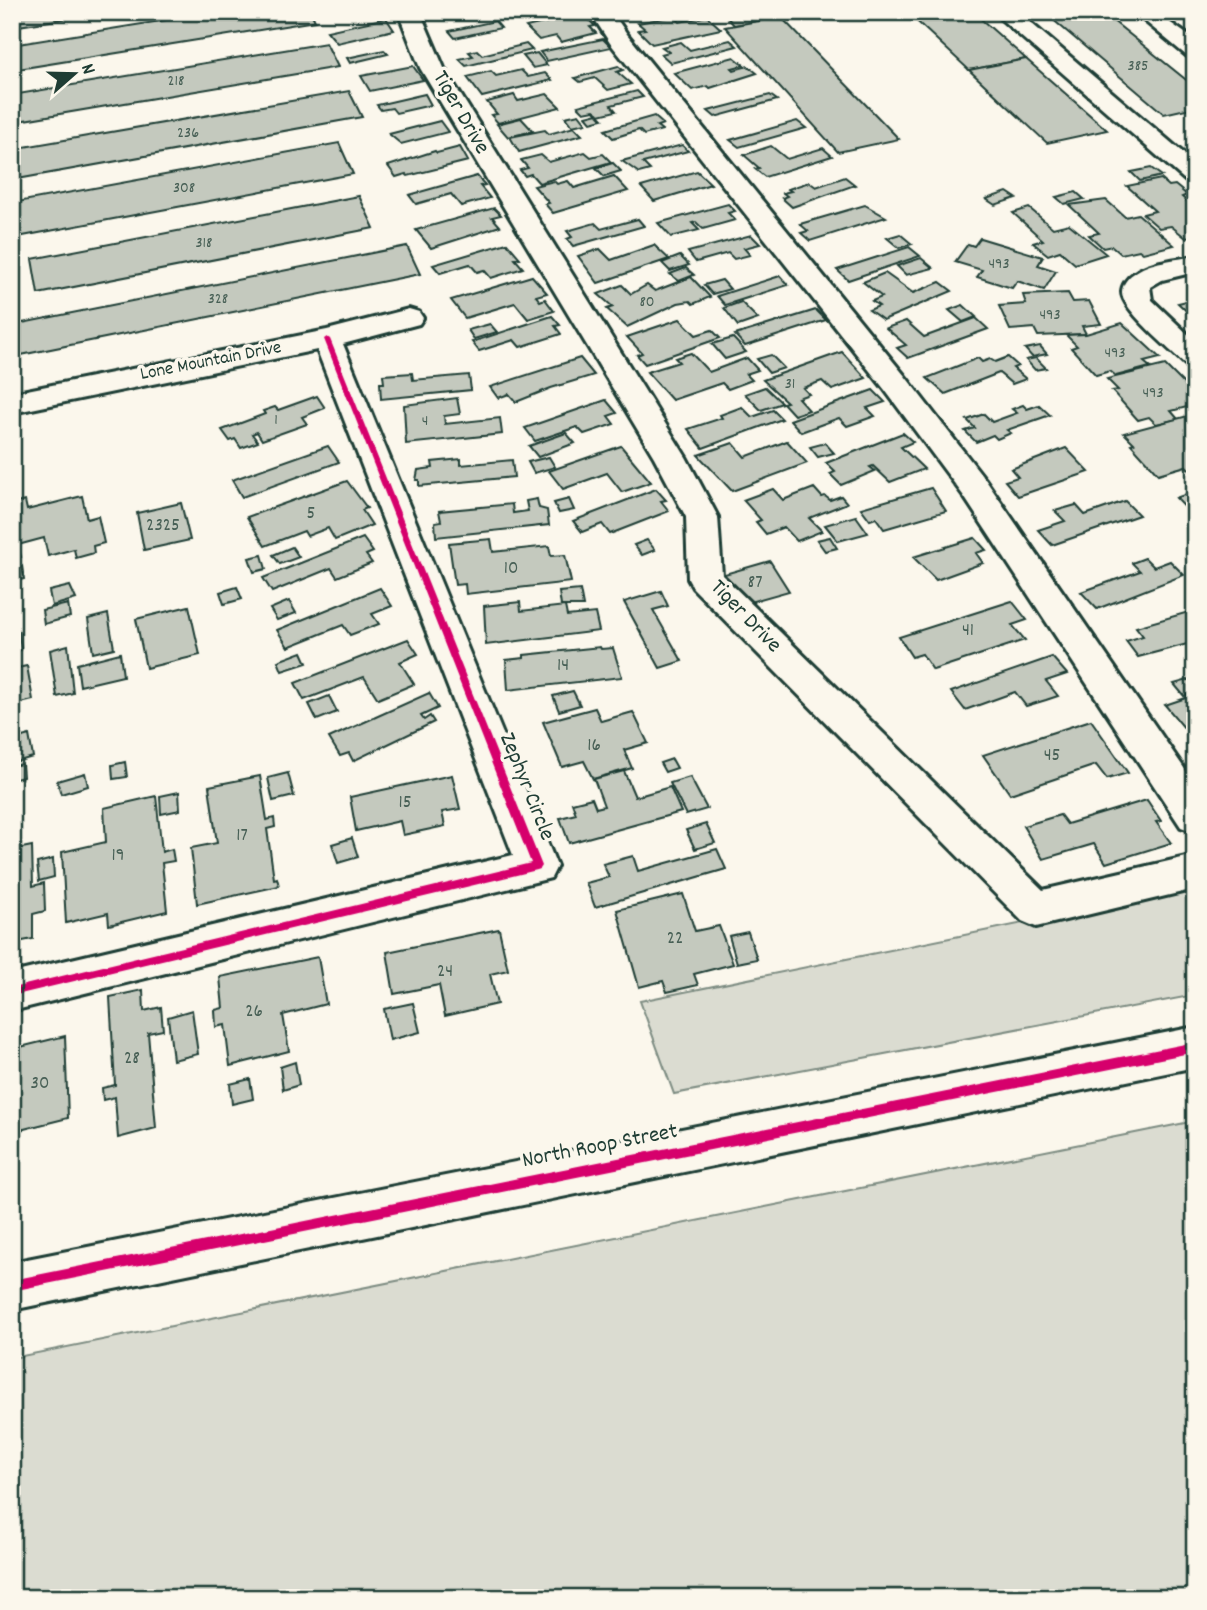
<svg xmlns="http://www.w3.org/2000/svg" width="1207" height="1610" font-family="Dekko,sans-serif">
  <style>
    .green { fill: #dbdcd1; stroke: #7d8c82; stroke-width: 2 }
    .building { fill: #c4c9be; stroke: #1f3d34; stroke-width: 2 }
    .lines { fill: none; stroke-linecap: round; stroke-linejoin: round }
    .minor-casing { stroke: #1f3d34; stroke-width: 6 }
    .major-casing { stroke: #1f3d34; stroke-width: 6 }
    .minor { fill: #fbf7ec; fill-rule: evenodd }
    .major { fill: #fbf7ec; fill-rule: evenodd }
    .cycleway-casing { stroke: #fbf7ec; stroke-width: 4 }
    .cycleway { fill: #d6006c; fill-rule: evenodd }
    .labels { text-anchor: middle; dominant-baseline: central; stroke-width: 7; stroke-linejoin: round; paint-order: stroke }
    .far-number-label { font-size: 16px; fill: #486056 }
    .far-street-label { font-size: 19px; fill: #1f3d34; stroke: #fbf7ec }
    .number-label { font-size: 19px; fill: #486056 }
    .street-label { font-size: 23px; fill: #1f3d34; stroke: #fbf7ec }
  </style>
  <rect width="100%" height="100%" fill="#fbf7ec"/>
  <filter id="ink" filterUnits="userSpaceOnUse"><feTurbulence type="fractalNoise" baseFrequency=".0143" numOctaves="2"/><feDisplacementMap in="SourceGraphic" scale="14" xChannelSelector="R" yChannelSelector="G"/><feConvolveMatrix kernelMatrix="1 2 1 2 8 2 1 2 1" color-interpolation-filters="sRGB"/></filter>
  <g filter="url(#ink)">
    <g class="green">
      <path d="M1195 888V995L674 1094 640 1001Z"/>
      <path d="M1195 1121V1598H12V1358Z"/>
    </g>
    <g class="building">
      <path d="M12 12H107L12 27Z"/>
      <path d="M216 12H311L315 21 12 70V45Z"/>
      <path d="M722 12H777L781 17 734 25Z"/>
      <path d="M907 12H973L1026 59 969 70Z"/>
      <path d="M1044 12H1102L1195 87V107L1164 114Z"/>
      <path d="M583 14 595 26 590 27 596 33 561 42 556 36 539 40 526 27Z"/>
      <path d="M674 16 680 22 707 16 721 29 652 44 638 30 645 29 638 23Z"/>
      <path d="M780 17H781L899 139 838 152 725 27Z"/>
      <path d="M386 18 394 30 337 43 327 31Z"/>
      <path d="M495 21 501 28 455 38 449 31Z"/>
      <path d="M603 39 611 47 547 61 540 52Z"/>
      <path d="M730 40 737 46 671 63 661 54 669 52 662 47 681 42 690 50Z"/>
      <path d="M326 43 338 67 12 122V95Z"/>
      <path d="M526 44 532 50 466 66 459 59 473 56 469 52 477 50 482 55Z"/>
      <path d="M384 50 388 54 350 63 347 58Z"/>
      <path d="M537 53 547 65 533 68 523 56Z"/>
      <path d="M734 57 744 65 732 68 734 70 748 66 757 73 710 88 708 86 692 90 674 73Z"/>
      <path d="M1026 59 1107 130 1047 143 969 70Z"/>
      <path d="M413 66 423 80 370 91 361 76Z"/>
      <path d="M618 66 623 70 617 72 631 84 608 90 595 78 580 82 575 78Z"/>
      <path d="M521 70 528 77 545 73 552 80 482 97 467 77 491 71 496 76Z"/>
      <path d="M349 91 362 117 12 180V149Z"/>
      <path d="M637 91 643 97 611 105 616 111 599 115 603 119 591 122 586 116 598 113 594 110 584 112 578 106Z"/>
      <path d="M425 94 431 105 396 113 392 108 381 110 377 105Z"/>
      <path d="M547 94 560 107 498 123 491 115 497 114 487 102 514 95 518 101Z"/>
      <path d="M770 95 777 100 715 117 708 111Z"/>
      <path d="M579 114 586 123 572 126 565 117Z"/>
      <path d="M654 116 663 124 657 126 662 130 644 135 639 130 613 138 605 130Z"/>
      <path d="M521 118 533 131 508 137 497 124Z"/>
      <path d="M440 121 448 132 401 144 389 134Z"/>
      <path d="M797 121 806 128 739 147 730 140Z"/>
      <path d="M574 127 582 135 519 152 510 137 545 130 549 134Z"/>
      <path d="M339 143 353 174 12 238V203Z"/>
      <path d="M682 145 688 151 643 163 650 170 639 173 622 161Z"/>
      <path d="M771 146 787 159 823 148 832 156 765 177 755 169 759 168 744 155Z"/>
      <path d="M460 147 468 161 408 176 406 174 396 177 388 166 435 151 437 153Z"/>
      <path d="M585 152 591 157 603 154 611 162 539 183 531 174 525 176 520 170 528 168 521 160 541 155 549 162Z"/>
      <path d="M613 163 621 171 604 176 596 168Z"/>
      <path d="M1151 168 1162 176 1140 181 1131 172Z"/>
      <path d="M697 171 711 184 654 201 641 187Z"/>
      <path d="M477 176 485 185 480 186 490 198 461 206 451 194 416 204 409 195Z"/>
      <path d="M614 176 628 191 553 213 545 204 549 203 534 186 554 181 557 184 568 181 574 188Z"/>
      <path d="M845 177 855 185 792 207 782 198 787 196 783 193 791 191 788 189 809 182 816 187Z"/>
      <path d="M1161 179 1169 186 1175 185 1187 195 1182 197 1191 205 1195 204V236L1186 238 1171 226 1159 228 1143 214 1155 211 1127 186Z"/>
      <path d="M1007 192 1016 198 995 205 986 199Z"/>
      <path d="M1076 192 1084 199 1064 204 1056 197Z"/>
      <path d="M359 196 374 228 38 294 32 259Z"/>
      <path d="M1106 200 1125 217 1138 214 1174 245 1143 253 1139 250 1121 254 1112 246 1103 248 1089 235 1099 233 1069 205Z"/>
      <path d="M728 204 735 211 728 213 735 220 703 229 696 222 692 223 699 230 671 237 658 223Z"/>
      <path d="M865 205 886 217 810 241 801 233 808 231 800 224Z"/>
      <path d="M494 208 501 215 492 217 500 226 431 248 416 230Z"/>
      <path d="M1029 208 1053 228 1069 224 1106 254 1075 264 1060 251 1048 255 1033 243 1043 240 1013 213Z"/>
      <path d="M638 219 644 226 573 246 567 239 572 237 567 231 595 223 601 229Z"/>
      <path d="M900 234 912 244 899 248 887 238Z"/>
      <path d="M751 235 760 244 744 248 750 255 734 259 728 253 696 262 688 252Z"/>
      <path d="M980 238 1043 257 1038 265 1056 271 1044 290 1017 281 1012 288 977 277 982 270 955 262 968 244 974 246Z"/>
      <path d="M507 243 520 258 515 259 523 268 491 278 484 270 477 272 470 264 440 273 433 265Z"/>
      <path d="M654 245 669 259 598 283 578 256 600 249 611 260Z"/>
      <path d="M407 246 420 274 16 356 12 325Z"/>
      <path d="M909 247 920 256 848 280 837 270Z"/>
      <path d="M680 256 689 265 670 271 662 263Z"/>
      <path d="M921 258 933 268 906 275 897 266Z"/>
      <path d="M686 268 694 275 679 281 670 274Z"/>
      <path d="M885 273 913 293 940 282 952 291 883 320 869 310 879 306 872 301 882 297 863 282Z"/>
      <path d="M532 276 547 293 536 296 540 301 545 299 554 311 528 319 515 303 465 318 451 300Z"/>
      <path d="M780 276 788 285 725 305 717 296Z"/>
      <path d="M691 277 710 297 693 304 690 301 678 303 627 327 607 309 613 307 598 294 622 285 631 294 647 285 655 291Z"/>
      <path d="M722 280 730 289 712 294 704 285Z"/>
      <path d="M1068 293 1073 302 1089 301 1101 324 1082 326 1086 334 1038 336 1034 328 1010 330 999 306 1026 304 1023 295Z"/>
      <path d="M1195 299V319L1178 303Z"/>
      <path d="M741 302 758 319 738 326 724 308Z"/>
      <path d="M963 305 976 317 963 322 949 310Z"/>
      <path d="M816 310 826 320 745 346 735 335Z"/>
      <path d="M552 316 560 325 555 326 561 334 520 347 514 340 479 351 472 342Z"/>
      <path d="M976 318 988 329 908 358 897 348 906 345 886 328 906 321 924 337Z"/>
      <path d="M680 319 696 335 712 330 720 338 645 364 637 355 642 353 627 337Z"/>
      <path d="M1122 323 1160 358 1144 362 1150 367 1116 376 1110 371 1096 375 1071 348 1077 346 1066 335 1086 334Z"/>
      <path d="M490 324 497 332 474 339 468 330Z"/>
      <path d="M733 338 746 352 725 359 712 344Z"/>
      <path d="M1040 346 1047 354 1032 357 1025 349Z"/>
      <path d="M842 352 866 378 832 390 822 381 803 388 809 394 798 398 809 410 794 415 783 403 787 402 763 380Z"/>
      <path d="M691 353 709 372 747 358 758 370 746 374 752 380 728 389 722 383 672 400 647 372 679 362 675 358Z"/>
      <path d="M771 355 784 368 769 373 757 359Z"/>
      <path d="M1008 357 1018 366 1013 368 1026 379 1012 384 999 373 945 394 927 378 978 358 982 362 990 359 995 362Z"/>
      <path d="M580 358 594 375 551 388 516 402 509 394 498 398 490 387Z"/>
      <path d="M1036 358 1046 368 1035 370 1026 360Z"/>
      <path d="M1165 365 1195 395V405L1171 411 1178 419 1156 424 1149 417 1138 420 1112 391 1118 390 1107 379Z"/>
      <path d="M412 373 413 380 469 375 471 390 381 399 380 383H384L383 375Z"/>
      <path d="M765 387 782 403 761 410 745 394Z"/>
      <path d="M873 390 885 402 867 408 875 416 847 426 839 418 801 432 790 420Z"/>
      <path d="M317 396 325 408 302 417 307 424 262 440 257 432 252 434 258 442 241 448 235 439 230 441 222 430 265 414 263 411 275 407 278 410Z"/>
      <path d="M457 398 460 414 444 416 445 424 500 418 502 434 406 444 404 405Z"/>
      <path d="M606 400 617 413 608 416 614 424 584 434 577 427 535 441 525 428Z"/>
      <path d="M1023 405 1027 409 1039 405 1050 415 1007 430 1011 433 997 439 993 435 976 442 965 431 975 428 967 420 984 414 992 422 1017 413 1012 409Z"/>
      <path d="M742 407 752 417 773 410 782 419 703 448 688 429 722 418 720 415Z"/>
      <path d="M1195 414 1194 475 1186 466 1158 474 1131 444 1134 443 1124 433Z"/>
      <path d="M566 433 575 443 538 457 529 446Z"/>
      <path d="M903 433 913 442 901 447 924 469 890 482 873 466 870 467 875 471 841 485 830 474 835 472 826 463Z"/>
      <path d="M787 441 807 463 732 491 698 455 733 443 745 457Z"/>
      <path d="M825 443 834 453 818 457 810 447Z"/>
      <path d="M328 446 339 462 242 497 232 480Z"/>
      <path d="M621 446 651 482 622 492 607 473 563 489 549 471Z"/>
      <path d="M1066 448 1089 472 1018 496 1005 481 1018 477 1011 469Z"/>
      <path d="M549 457 555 467 534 473 528 462Z"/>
      <path d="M461 459V465L512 460 514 477 419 486V480H416L418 470 433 468 432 462Z"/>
      <path d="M347 481 367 508 362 510 372 525 335 540 328 528 307 536 304 531 265 546 247 517Z"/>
      <path d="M814 488 822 497 825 496 830 500 841 496 847 503 809 518 822 531 797 541 784 527 766 534 756 522 761 520 743 500 773 489 783 500Z"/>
      <path d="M931 488 946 511 884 529 876 518 870 520 861 508Z"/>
      <path d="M656 489 666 500 661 501 669 511 610 534 602 524 582 532 573 521Z"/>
      <path d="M1195 491V518L1176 498Z"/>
      <path d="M82 496 87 519 98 516 104 543 93 546 94 553 76 558 74 549 48 556 44 538 18 545 21 557 12 559V504L25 501 27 510Z"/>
      <path d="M537 499 539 508 547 510 549 525 436 537 435 522 441 521 439 511 512 504 513 513 528 511 526 501Z"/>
      <path d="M569 499 574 510 559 513 554 503Z"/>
      <path d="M1125 501 1139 515 1052 545 1038 530 1065 521 1055 511 1076 505 1085 515Z"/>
      <path d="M181 503 190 540 144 550 137 513Z"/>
      <path d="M856 516 868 533 838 541 825 525Z"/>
      <path d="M830 537 837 548 825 551 817 540Z"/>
      <path d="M363 538 373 552 366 555 372 563 337 577 331 568 272 592 263 578Z"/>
      <path d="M975 538 986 550 976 553 983 563 936 580 913 557Z"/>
      <path d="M491 539 493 552 549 546 551 556 565 555 571 582 466 594 465 584 455 585 449 543Z"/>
      <path d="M647 540 655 550 642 555 634 545Z"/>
      <path d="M292 547 299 557 280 564 273 555Z"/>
      <path d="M262 555 266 569 254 572 249 558Z"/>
      <path d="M1145 558 1154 567 1170 561 1184 575 1097 609 1081 592 1140 571 1132 563Z"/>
      <path d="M770 561 789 591 739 605 721 575Z"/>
      <path d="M22 566 24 579 12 582V568Z"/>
      <path d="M70 586 76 599 52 606 49 591Z"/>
      <path d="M237 587 242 599 224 604 220 592Z"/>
      <path d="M380 588 392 606 372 614 379 624 350 635 343 625 288 647 277 630Z"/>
      <path d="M580 590 583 606H561L559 592Z"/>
      <path d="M661 591 668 606 653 610 682 661 660 668 624 602Z"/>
      <path d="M289 601 296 613 277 620 270 609Z"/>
      <path d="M1012 601 1027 620 1012 625 1025 640 933 670 922 654 912 657 899 637Z"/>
      <path d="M520 602 521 611 565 606 567 616 595 613 599 631 486 645 484 606Z"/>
      <path d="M68 604 70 617 44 624 42 610Z"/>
      <path d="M189 606 200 655 146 668 136 619Z"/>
      <path d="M1192 611 1195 614V642L1138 657 1126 641 1143 636 1136 627Z"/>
      <path d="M108 614 114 648 93 653 88 619Z"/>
      <path d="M19 632 21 650 12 652V633Z"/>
      <path d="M408 639 418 654 400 662 414 684 378 699 364 677 304 700 295 683Z"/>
      <path d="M68 645 73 693 57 697 50 650Z"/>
      <path d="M600 647 601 649 613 648 622 677 508 690 506 660 524 658V655Z"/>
      <path d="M302 652 307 663 282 671 278 661Z"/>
      <path d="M120 653 123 676 80 686 77 664Z"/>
      <path d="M1052 657 1067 674 1046 681 1058 696 1046 700 1026 706 1015 692 965 710 951 692Z"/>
      <path d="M27 666 33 700 13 705 12 669Z"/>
      <path d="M1195 678V692L1184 696 1174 684Z"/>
      <path d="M573 691 580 705 559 711 553 696Z"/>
      <path d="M429 693 438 708 421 716 424 720 430 716 434 722 353 761 349 753 340 756 329 738Z"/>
      <path d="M1195 695V733L1190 735 1165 705Z"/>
      <path d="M329 696 337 712 317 720 309 704Z"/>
      <path d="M595 708 601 721 633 712 648 743 624 750 632 768 593 779 584 761 562 767 543 722Z"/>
      <path d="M1091 720 1128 773 1107 779 1096 765 1010 794 983 755Z"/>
      <path d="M29 735 33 757 12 763V740Z"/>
      <path d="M672 759 677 768 665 772 660 763Z"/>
      <path d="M125 762 127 777 113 779 112 765Z"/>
      <path d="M22 764 23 777 12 780V766Z"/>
      <path d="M624 771 635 797 670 787 681 812 569 843 560 818 576 814 572 803 592 798 596 808 604 806 594 779Z"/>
      <path d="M85 773 88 786 61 794 57 781Z"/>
      <path d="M288 773 294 796 273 801 268 778Z"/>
      <path d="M452 775 460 809 442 812 445 826 403 835 400 821 356 831 350 797Z"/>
      <path d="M260 776 267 820 274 818 275 827 267 829 274 879 277 878 279 886 197 904 191 848 217 843 209 786Z"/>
      <path d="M690 777 707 809 686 815 670 783Z"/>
      <path d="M179 792 180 810 161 814 160 796Z"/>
      <path d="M156 796 162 852 172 849 174 861 162 863 167 911 109 925 108 913 66 923 62 852 106 842 104 808Z"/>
      <path d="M1147 800 1161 821 1156 822 1171 843 1106 863 1094 844 1043 859 1023 826 1060 815 1067 824Z"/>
      <path d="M706 824 715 843 695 849 686 830Z"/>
      <path d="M352 838 358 857 338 863 332 844Z"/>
      <path d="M32 846 33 886 44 883 45 911 33 914V939L12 943V850Z"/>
      <path d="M717 849 726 869 595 907 586 883 609 877 603 864 633 856 638 871Z"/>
      <path d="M53 859 54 877 39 881 37 863Z"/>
      <path d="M683 894 695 931 719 926 733 964 694 974 698 985 667 992 663 981 639 987 617 910Z"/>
      <path d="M499 929 508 970 490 974 497 1004 445 1016 439 985 394 994 387 952Z"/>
      <path d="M748 932 757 959 737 963 729 936Z"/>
      <path d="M318 957 326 1004 283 1015 289 1051 230 1066 225 1025 216 1027 215 1010 223 1008 220 977Z"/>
      <path d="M143 990 144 1011 161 1007 163 1030 148 1033 156 1128 118 1138 115 1097 103 1100 102 1088 115 1085 110 997Z"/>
      <path d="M413 1003 420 1032 390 1040 384 1009Z"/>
      <path d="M192 1010 198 1054 173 1060 168 1017Z"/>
      <path d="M65 1036 68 1118 12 1132V1049Z"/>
      <path d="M295 1062 299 1085 283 1090 280 1067Z"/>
      <path d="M250 1079 253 1099 232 1104 230 1084Z"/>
    </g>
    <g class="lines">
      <defs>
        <g id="minor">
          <path d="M398 12H420L444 68 686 457 718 517 722 575 1043 890 1195 855V889L1036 927 1022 921 693 588 688 579 686 517 654 457 420 68Z"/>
          <path d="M590 12H612L627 34 905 376 985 479 1195 784V832L1181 827 963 495 885 390 610 43Z"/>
          <path d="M993 12H1018L1195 163V184L1186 181Z"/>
          <path d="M1155 12 1195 40V58L1187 56 1141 18 1144 13Z"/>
          <path d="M1195 256V272L1162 280 1150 287 1152 300 1195 341V367L1185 364C1171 350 1122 310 1122 292 1122 285 1128 277 1133 274 1149 261 1176 260 1195 256Z"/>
          <path d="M409 309 419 312 423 318 419 324 343 344 557 866 551 878 12 1011V973L513 855 317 350 12 413V393L327 330Z"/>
        </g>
        <path id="major" d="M1195 1027V1067L12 1310V1262Z"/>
      </defs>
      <use href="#minor" class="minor-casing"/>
      <use href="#major" class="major-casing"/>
      <use href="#minor" class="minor"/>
      <use href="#major" class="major"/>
      <defs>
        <g id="cycleway">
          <path d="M327 337 330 339 542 866 540 869 537 870 12 996V988L531 863 324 339Z"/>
          <path d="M1195 1042V1052L12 1291V1280Z"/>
        </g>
      </defs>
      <use href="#cycleway" class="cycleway-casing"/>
      <use href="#cycleway" class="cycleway"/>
    </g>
  </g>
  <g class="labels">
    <g class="far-number-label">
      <text x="1138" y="66">385</text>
      <text x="176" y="81">218</text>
      <text x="188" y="133">236</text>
      <text x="184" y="188">308</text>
      <text x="204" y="243">318</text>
      <text x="999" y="264">493</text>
      <text x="218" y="299">328</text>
      <text x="647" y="302">80</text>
      <text x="1050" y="315">493</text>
      <text x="1115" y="353">493</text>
      <text x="790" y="384">31</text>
      <text x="1153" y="393">493</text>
      <text x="276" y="420">1</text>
      <text x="425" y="421">4</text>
    </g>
    <g class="far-street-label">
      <text transform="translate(211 362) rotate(-11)">Lone Mountain Drive</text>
    </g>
    <g class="number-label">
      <text x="311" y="514">5</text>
      <text x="163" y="526">2325</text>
      <text x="511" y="569">10</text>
      <text x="755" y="583">87</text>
      <text x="968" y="631">41</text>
      <text x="563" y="666">14</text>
      <text x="594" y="746">16</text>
      <text x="1052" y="756">45</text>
      <text x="405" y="803">15</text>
      <text x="242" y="836">17</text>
      <text x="118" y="856">19</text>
      <text x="675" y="939">22</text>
      <text x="445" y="972">24</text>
      <text x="254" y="1012">26</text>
      <text x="132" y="1059">28</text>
      <text x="40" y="1084">30</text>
    </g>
    <g class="street-label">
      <text transform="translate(460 113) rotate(60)">Tiger Drive</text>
      <text transform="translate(745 617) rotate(46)">Tiger Drive</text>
      <text transform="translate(526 787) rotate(68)">Zephyr Circle</text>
      <text transform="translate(600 1147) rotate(-11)">North Roop Street</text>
    </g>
  </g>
  <rect width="1207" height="1610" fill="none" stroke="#fbf7ec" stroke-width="42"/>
  <rect x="21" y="21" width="1165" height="1568" fill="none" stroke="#1f3d34" stroke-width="2.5" filter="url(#ink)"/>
  <g transform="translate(74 74) rotate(70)" stroke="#fbf7ec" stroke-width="5" paint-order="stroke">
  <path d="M0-5L12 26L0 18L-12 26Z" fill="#1f3d34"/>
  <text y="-10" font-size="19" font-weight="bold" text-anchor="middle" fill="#1f3d34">N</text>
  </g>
</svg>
